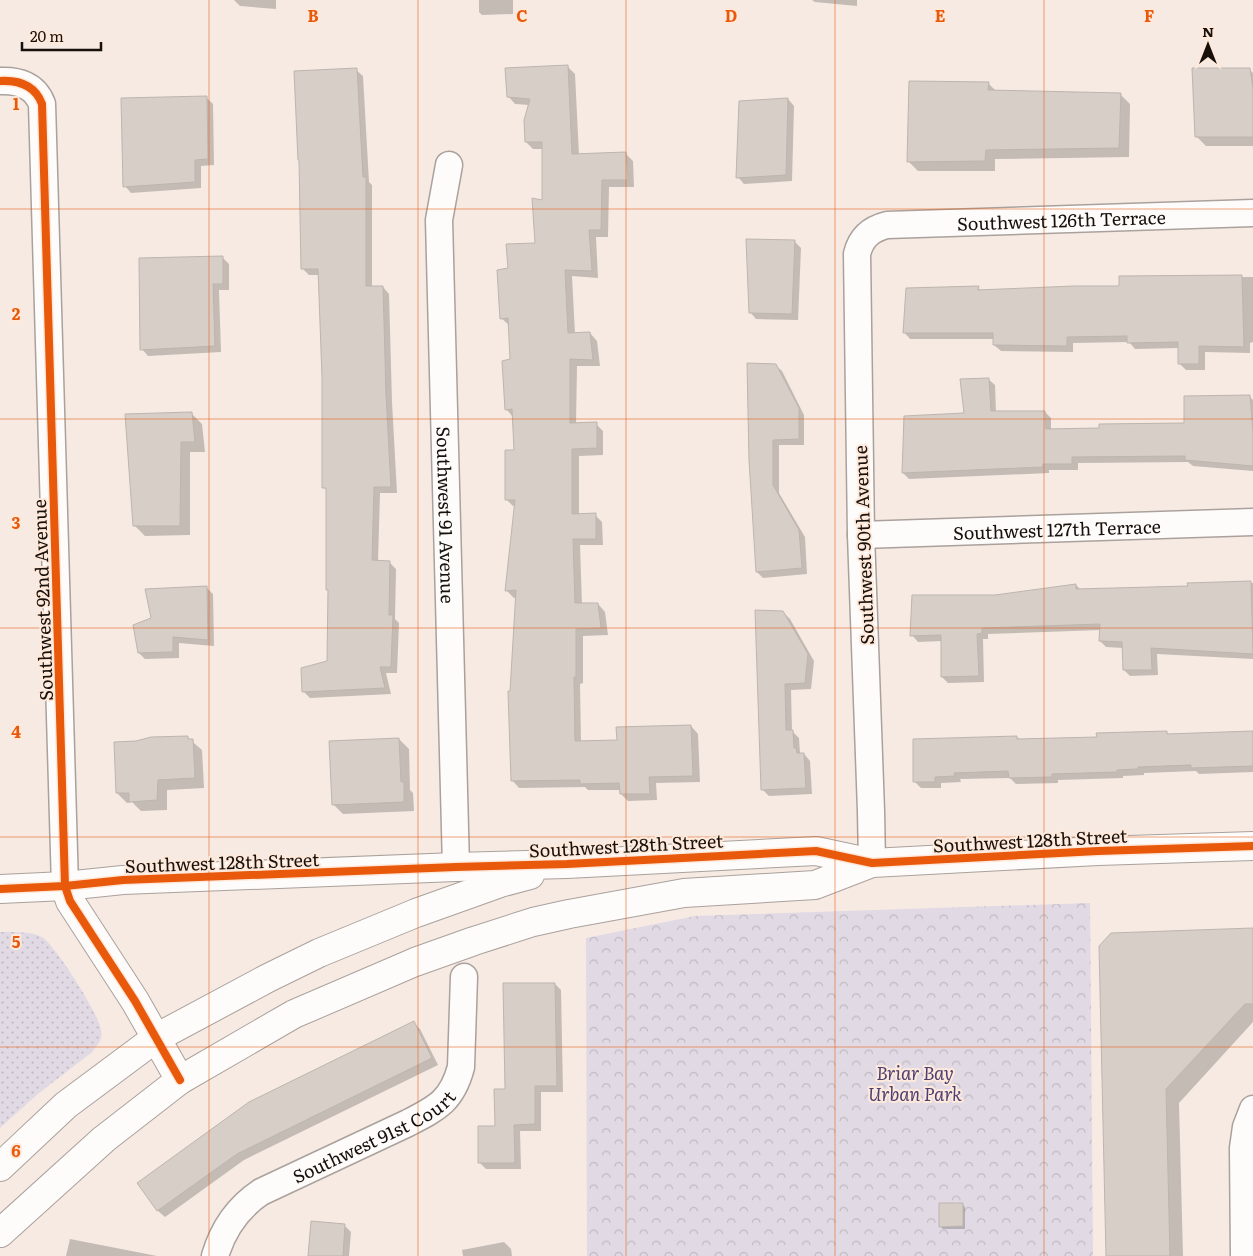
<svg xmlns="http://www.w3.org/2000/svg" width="1253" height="1256" font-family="Literata,serif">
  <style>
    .grass { fill: url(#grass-dots) }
    .park { fill: url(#park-crowns) }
    .shadow { fill: #0003 }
    .building { fill: #d7cec8; stroke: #beb5af }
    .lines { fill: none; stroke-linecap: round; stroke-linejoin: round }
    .minor-casing { stroke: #aaa19c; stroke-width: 29 }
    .tertiary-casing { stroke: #aaa19c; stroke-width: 30 }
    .minor { stroke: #fefcfb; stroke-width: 26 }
    .tertiary { stroke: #fefcfb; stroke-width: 28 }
    .cycleway-casing { stroke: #fee9db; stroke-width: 11 }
    .cycleway { stroke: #e8590c; stroke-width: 8 }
    .grid { fill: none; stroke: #e8590c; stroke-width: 1; stroke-opacity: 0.55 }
    .labels { text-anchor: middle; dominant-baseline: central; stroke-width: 4; stroke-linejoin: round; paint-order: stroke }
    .street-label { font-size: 18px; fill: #17100b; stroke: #fee9db }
    .park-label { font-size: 18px; font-style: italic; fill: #4c4072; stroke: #fee9db }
    .grid-label { font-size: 16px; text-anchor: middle; font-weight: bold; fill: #e8590c; stroke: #fee9db; stroke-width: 4; stroke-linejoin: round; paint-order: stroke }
  </style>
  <defs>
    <pattern id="grass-dots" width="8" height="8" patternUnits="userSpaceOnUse" patternTransform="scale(1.25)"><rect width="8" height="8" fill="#e1dae4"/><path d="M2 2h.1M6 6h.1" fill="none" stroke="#c0bac2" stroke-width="1.8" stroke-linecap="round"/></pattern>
    <pattern id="park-crowns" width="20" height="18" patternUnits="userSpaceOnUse" patternTransform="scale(1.25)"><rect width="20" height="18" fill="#e1dae4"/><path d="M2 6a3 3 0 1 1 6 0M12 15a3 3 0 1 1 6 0" fill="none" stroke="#c0bac2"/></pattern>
  </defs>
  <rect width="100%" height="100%" fill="#f6eae3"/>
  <path class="grass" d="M0 932C13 932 30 931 42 937 55 945 99 1014 101 1030 103 1040 97 1046 91 1053L39 1093 0 1128Z"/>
  <path class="park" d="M1090 903 1093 1256H587L586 938 695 916Z"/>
  <g class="shadow">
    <path d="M234 0H276V9L240 6Z"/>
    <path d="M479 0H513V14L482 15 479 12Z"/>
    <path d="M812 0H857V6L815 2Z"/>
    <path d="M568 67 575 74 579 155 626 154 633 161 634 187H609L608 237H596L598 278 572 276 575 334 590 333 597 341 600 366H577L576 424H596L603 431V455L579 456V515H595L602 522 603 545H580L582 605 598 604 605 612 608 635 583 636V683L580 684 581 742 618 741 691 726 698 734 700 782 656 783 657 800 628 801 621 794V790H588L585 787 519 788 512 780 511 692 516 598H514L507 591 515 506H513L506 499 516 451 513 417 506 409 511 360 509 325 501 318 509 270 536 244 543 201V149H533L526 142 529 105 515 104 508 96Z"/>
    <path d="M1249 69 1253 73V146H1206L1196 136Z"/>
    <path d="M356 70 363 76 369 182 372 185V287H383L389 294 392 402 397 493H380L378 562 390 563 396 569 395 619 399 623 397 673H386L391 694 310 698 304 692 328 662 329 591 327 589V491L324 487V377L319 275H309L302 268Z"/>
    <path d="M988 83 997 92 1120 94 1130 104 1129 157 995 159V171H918L908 161Z"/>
    <path d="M206 97 213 104 214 165 201 166V188L131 193 125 186Z"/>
    <path d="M788 99 794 106 792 181 744 184 738 177Z"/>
    <path d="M795 242 801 248 798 320 756 319 750 312Z"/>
    <path d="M222 257 229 264V290H219L221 352 148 356 142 349Z"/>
    <path d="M1253 277V342L1250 343V353L1205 352V370H1186L1180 364 1179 348 1135 349 1129 342 1073 343V352L1001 351 994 345V339H910L904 332 978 288 982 291 1120 287V278Z"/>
    <path d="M775 365 782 371 804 415V445H779V493L805 537 807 574 763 578 757 572Z"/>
    <path d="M988 379 995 385 996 413 1045 412 1051 418V430L1100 429 1186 424 1249 396 1253 400V471L1193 466 1188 462 1078 463V470H1049V473L909 479 903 473 965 414Z"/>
    <path d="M192 414 202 424 205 452H190V535L145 536 135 526Z"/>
    <path d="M1253 583V659L1157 654 1158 675 1130 676 1124 670 1123 648 1106 647 1100 641 1101 630 988 634V639H983L984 682 948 683 942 677V641L918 642 912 635 995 596 1076 585 1081 590 1189 587V584Z"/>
    <path d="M206 587 213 594 214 646 179 643V658L145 659 139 653 152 618Z"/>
    <path d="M783 612 790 619 814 661 811 689 791 690 792 731 799 738 800 753 804 754 810 761 812 794 769 796 762 789Z"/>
    <path d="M1166 732 1170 735 1253 733V772L1199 774 1196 771 1144 773V775L1123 776V778L1058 780V783L1016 784 1010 778 960 779 961 782 941 783V788H921L915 782 1017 737 1020 740 1098 738Z"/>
    <path d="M187 737 202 750 204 788 167 790V810L141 811 132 802 127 803 117 793Z"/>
    <path d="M399 739 409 749 410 790 413 793 414 811 343 814 333 804Z"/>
    <path d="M1253 930V1022L1179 1103 1183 1256H1108L1100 947Z"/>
    <path d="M555 984 561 990 563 1092H541V1131H520L521 1169H486L480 1163 496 1127 506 1090Z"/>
    <path d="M413 1023 420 1029 438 1065 244 1160 165 1217 158 1211 139 1183Z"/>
    <path d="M962 1204 965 1207V1229H943L940 1226Z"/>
    <path d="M345 1226 351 1232 349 1256H309Z"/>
    <path d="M70 1239 157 1256H66Z"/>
    <path d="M504 1242 511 1249 512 1256H463L462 1250Z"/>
  </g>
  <g class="building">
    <path d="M568 65 572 154 626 152 628 180H602L601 230H589L592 271 565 270 568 333 590 332 593 360 570 359V423L597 422V448L572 449V514L596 513V539H573L575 603H598L601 628 576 629V677H574L575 741 617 740 616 727 691 725 693 776 649 777 650 794H620L619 783 580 784V780L511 781 508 691H510L516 590 505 591 515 500H505V450H514L512 409 505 410 502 361 510 359 508 318 500 319 497 270 508 268 506 244 535 243 532 198 542 200V142H525L524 120 530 99 507 97 505 68Z"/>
    <path d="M357 68 363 177H366V286H383L386 395 391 487H374L372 560 390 561 389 615H393L391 667H380L385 688 302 692 301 668 327 661 328 590H326V488H322V377L318 269H301L299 160H298L294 71Z"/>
    <path d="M1192 68H1250L1253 89V137H1195Z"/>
    <path d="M909 81 989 82 988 90 1121 93 1119 148 986 150 985 161 907 162Z"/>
    <path d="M207 96 208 159 195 160V182L123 187 121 98Z"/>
    <path d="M788 98 786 175 736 178 739 101Z"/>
    <path d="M746 239 795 240 792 314 749 313Z"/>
    <path d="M223 256V284H213L215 346 140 350 139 258Z"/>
    <path d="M1242 275 1244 347 1199 346V364H1178V342L1127 343V336L1067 337V346L993 345V333H903L906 288 979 286 978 290 1074 286H1119V276Z"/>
    <path d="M747 363 776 364 799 408V439L773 440V485L799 530 802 568 756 572 749 460Z"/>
    <path d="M989 378 991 411H1045L1046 429 1099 428V424L1184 423V396L1250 395 1253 433V466L1185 460V456L1072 457V464H1043V467L902 473 904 416 964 413 960 379Z"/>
    <path d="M192 412 195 442H181L180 526H133L125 414Z"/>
    <path d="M1251 581 1253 654 1151 648 1152 670H1123L1122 642 1099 641 1100 624 982 628V633L977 634 979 676 941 677V635L910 636 912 595H995L1076 584V589L1188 586 1187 583Z"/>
    <path d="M207 586 208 640 173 637V652L138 653 133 625 151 618 145 589Z"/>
    <path d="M755 610 783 611 808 654 805 683 785 684 786 730H793L794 748H796L797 753H804L806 788 761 790Z"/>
    <path d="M1167 731V734L1253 731V766L1191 768V765L1138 767V769L1117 770V772L1052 774V777L1009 778 1008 771 954 773 955 776 935 777V782H913V739L1017 736V739L1097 737 1096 733Z"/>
    <path d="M188 736V739H193L195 778 158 780 157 800 129 802V793H116L114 742 136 741 151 737Z"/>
    <path d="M399 738 401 782H404V802L332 805 329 741Z"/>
    <path d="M1253 928V1004H1245L1166 1089 1170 1256H1106L1099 946 1111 933Z"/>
    <path d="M503 983H555L557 1086H535V1124L514 1125 515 1163H478V1126H495L494 1089H505Z"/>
    <path d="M414 1021 432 1058 237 1154 157 1211 137 1183 249 1102Z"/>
    <path d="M939 1203H963V1226L939 1227Z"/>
    <path d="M311 1221 345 1224 343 1256H308Z"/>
  </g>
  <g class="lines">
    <defs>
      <g id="minor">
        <path d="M0 81C18 80 35 85 42 104L65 886"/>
        <path id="s1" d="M449 165 439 220 456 867"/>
        <path id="s2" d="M861 535 1253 522"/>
        <path id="s3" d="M872 863 871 811 861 535 857 254C861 237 871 229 887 225L1253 213"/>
        <path id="s4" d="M215 1256C223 1229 237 1208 261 1192L408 1123C437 1108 452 1101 461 1067L464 977"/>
        <path d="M1244 1256 1243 1148 1246 1127 1253 1109"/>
      </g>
      <g id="tertiary">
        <path d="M65 886 70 901 135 1001 180 1080"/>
        <path d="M0 889 65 886 123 880 456 867 567 864 816 851 872 863 1098 851 1253 846"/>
        <path d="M0 1167 66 1105 156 1038 268 978 319 953 416 913 500 883 530 875"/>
        <path d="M0 1233 104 1139 180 1080 294 1014 415 962 474 941 533 922 569 914 684 893 815 885 872 863"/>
      </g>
    </defs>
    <use href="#minor" class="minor-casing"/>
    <use href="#tertiary" class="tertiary-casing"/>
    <use href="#minor" class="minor"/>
    <use href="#tertiary" class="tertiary"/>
    <defs>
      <g id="cycleway">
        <path d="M0 81C18 80 35 85 42 104L65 886 70 901 135 1001 180 1080"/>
        <path d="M0 889 65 886 123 880 456 867 567 864 816 851 872 863 1098 851 1253 846"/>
      </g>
    </defs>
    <use href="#cycleway" class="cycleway-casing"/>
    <use href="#cycleway" class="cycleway"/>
  </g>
  <path class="grid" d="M209 0V1256M418 0V1256M626 0V1256M835 0V1256M1044 0V1256M0 209H1253M0 419H1253M0 628H1253M0 837H1253M0 1047H1253"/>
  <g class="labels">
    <g class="street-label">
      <text stroke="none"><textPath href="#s3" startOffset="828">Southwest 126th Terrace</textPath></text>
      <text stroke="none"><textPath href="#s1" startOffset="351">Southwest 91 Avenue</textPath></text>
      <text stroke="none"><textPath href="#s2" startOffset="196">Southwest 127th Terrace</textPath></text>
      <text transform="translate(863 545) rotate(-92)">Southwest 90th Avenue</text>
      <text transform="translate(42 600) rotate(-92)">Southwest 92nd Avenue</text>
      <text transform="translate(1030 840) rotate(-3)">Southwest 128th Street</text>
      <text transform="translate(626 845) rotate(-3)">Southwest 128th Street</text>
      <text transform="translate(222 862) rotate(-2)">Southwest 128th Street</text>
      <text stroke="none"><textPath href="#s4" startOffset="206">Southwest 91st Court</textPath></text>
    </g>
    <g class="park-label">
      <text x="915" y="1072">Briar Bay<tspan x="915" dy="21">Urban Park</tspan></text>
    </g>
  </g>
  <g class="grid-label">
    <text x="313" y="22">B</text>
    <text x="522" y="22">C</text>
    <text x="731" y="22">D</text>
    <text x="940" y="22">E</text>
    <text x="1149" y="22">F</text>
    <text x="16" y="110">1</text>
    <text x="16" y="320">2</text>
    <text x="16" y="529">3</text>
    <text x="16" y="738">4</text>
    <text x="16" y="948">5</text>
    <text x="16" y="1157">6</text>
  </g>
  <g transform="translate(1208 45)" stroke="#fee9db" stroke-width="4" paint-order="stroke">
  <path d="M0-4L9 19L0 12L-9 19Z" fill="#17100b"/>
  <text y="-8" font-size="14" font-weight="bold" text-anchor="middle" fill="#17100b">N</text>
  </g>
  <path d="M22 42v8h79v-8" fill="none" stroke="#17100b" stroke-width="2.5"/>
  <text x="30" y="42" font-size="15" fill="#17100b" stroke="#fee9db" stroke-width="4" paint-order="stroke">20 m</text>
</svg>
